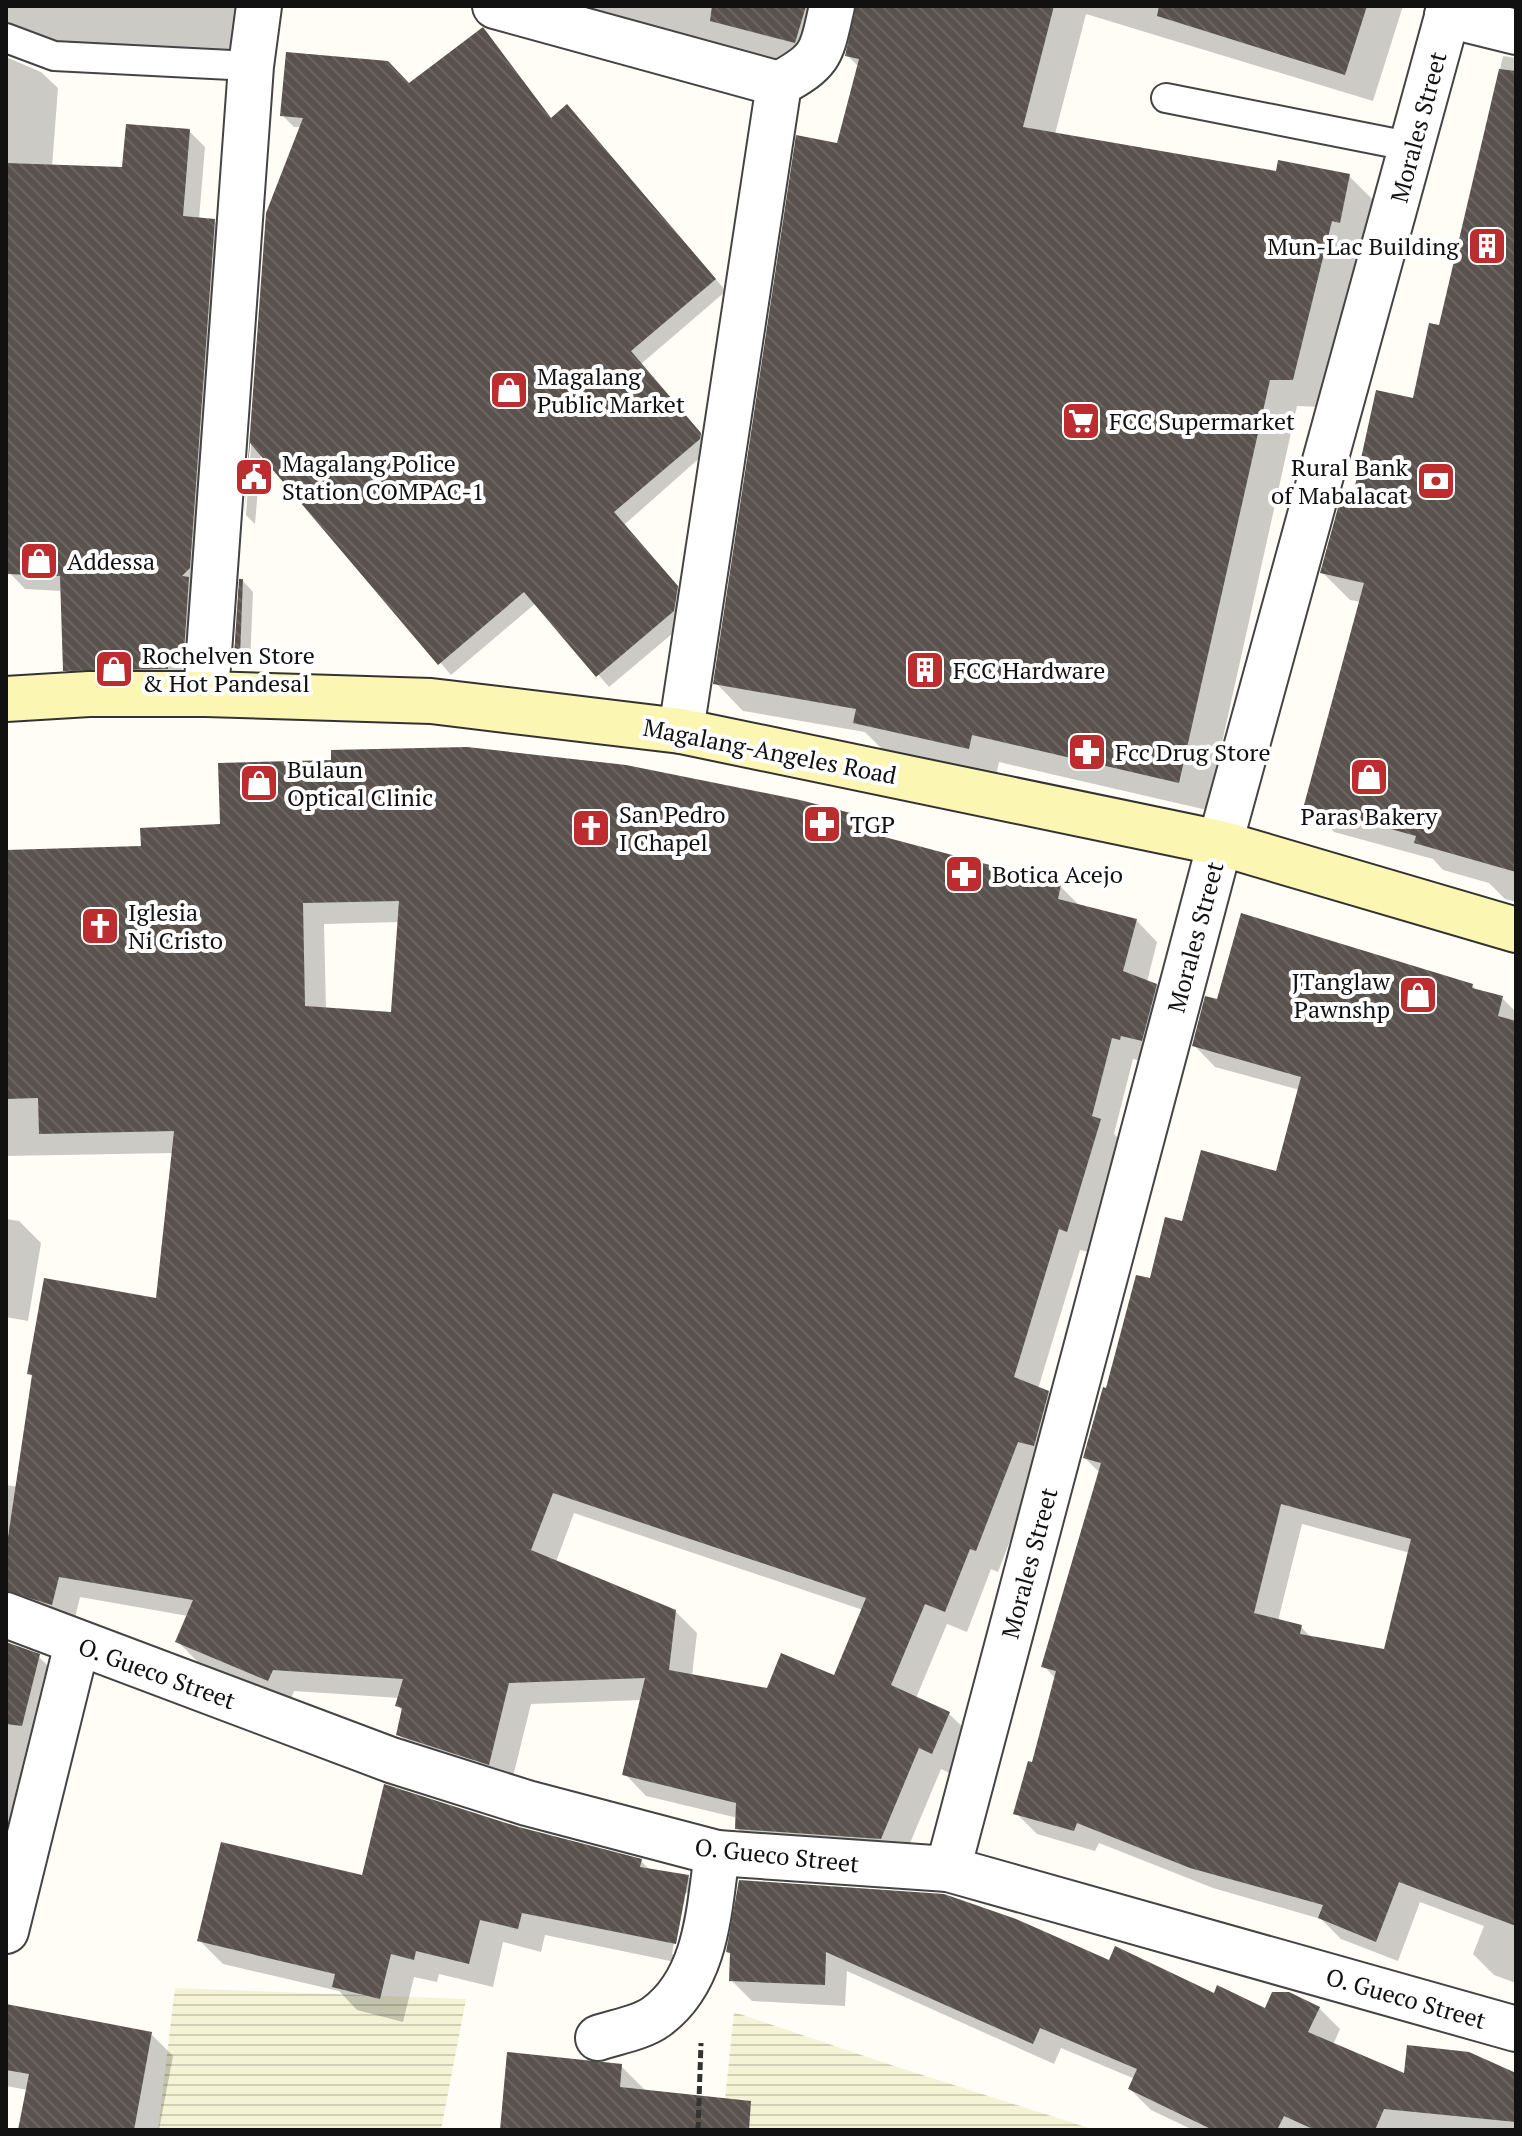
<svg xmlns="http://www.w3.org/2000/svg" width="1522" height="2136" font-family="'PT Serif',serif">
  <style>
    .farmland { fill: url(#farmland-rules) }
    .shadow { fill: #0003; fill-rule: evenodd }
    .building { fill: url(#building-back-hatch); fill-rule: evenodd }
    .lines { fill: none; stroke-linecap: round; stroke-linejoin: round }
    .lane-casing { stroke: #444; stroke-width: 32 }
    .street-casing { stroke: #444; stroke-width: 48 }
    .secondary-casing { stroke: #333; stroke-width: 48 }
    .path { stroke: #333; stroke-width: 5; stroke-dasharray: 8 4; stroke-linecap: butt }
    .lane { stroke: #fff; stroke-width: 28 }
    .street { stroke: #fff; stroke-width: 44 }
    .secondary { stroke: #fcf6b3; stroke-width: 44 }
    .labels { text-anchor: middle; dominant-baseline: central; stroke-width: 8; stroke-linejoin: round; paint-order: stroke }
    .street-label { font-size: 24px; fill: #111; stroke: #fff }
    .poi-label { font-size: 24px; fill: #111; stroke: #fff; text-anchor: start }
  </style>
  <defs>
    <pattern id="farmland-rules" width="6" height="5" patternUnits="userSpaceOnUse" patternTransform="scale(2)"><rect width="6" height="5" fill="#f4f3d5"/><path d="M0 2.5h6" fill="none" stroke="#d0cfb6"/></pattern>
    <pattern id="building-back-hatch" width="6" height="6" patternUnits="userSpaceOnUse" patternTransform="scale(2)"><rect width="6" height="6" fill="#59524d"/><path d="M-1 5l2 2M0 0l6 6M5-1l2 2" fill="none" stroke="#6c6662"/></pattern>
  </defs>
  <rect width="100%" height="100%" fill="#fffdf5"/>
  <g class="farmland">
    <path d="M175 1988 466 1999 441 2130H158Z"/>
    <path d="M734 2012 888 2064 1095 2130H722Z"/>
  </g>
  <g class="shadow">
    <path d="M6 6H251L256 71 81 50 6 32Z"/>
    <path d="M546 6H1403L1373 101 1086 14 1055 134 1278 173 1349 176 1377 204 1367 250 1359 248 1321 407 1297 406 1207 810 999 762 996 776 883 750 865 732 743 711 716 683 859 67 847 55 859 9 842 16 823 69Z"/>
    <path d="M494 44 552 119H579L726 291 641 364 712 447 624 525 689 600 685 623 609 687 536 603 451 675 261 454 255 524 246 515 268 213 301 127H294L282 115 409 85Z"/>
    <path d="M1503 56 1516 58V517L1414 400 1440 328Z"/>
    <path d="M6 57 41 72 58 88 52 167 124 169 189 131 205 147 199 219 214 221 230 237 199 667 182 666 183 684 81 686 65 670 62 591 25 589 6 569Z"/>
    <path d="M1322 572 1516 577V902L1505 899 1489 883 1443 870 1433 859 1334 832 1307 804 1361 602 1350 600Z"/>
    <path d="M243 581 253 592 250 665 236 654Z"/>
    <path d="M865 819 884 839 1060 886 1081 907 1136 920 1157 942 1147 982 1156 985 1178 1007 1142 1061 1133 1059 1114 1134 1122 1142 1089 1252 1080 1250 1038 1389 1048 1392 1070 1414 1040 1463 998 1572 991 1569 967 1632 947 1624 916 1698 949 1714 971 1735 954 1775 941 1769 903 1860 759 1850 737 1828 738 1818 646 1796 625 1774 642 1700 531 1704 511 1785 420 1756 398 1734 403 1711 397 1705 399 1698 294 1691 290 1702 199 1663 177 1641 188 1616 80 1597 73 1626H6V1485L19 1487 34 1378 29 1373 158 1300 173 1153 6 1156V890ZM399 922 393 1014 326 1009 324 924ZM574 1513 863 1610 835 1678 768 1690 692 1676 697 1633 675 1611 556 1562Z"/>
    <path d="M1472 985 1478 992 1502 998 1516 1012V1983L1494 1975 1473 1954 1484 1926 1420 1902 1398 1961 1341 1939 1321 1919 1213 1888 1099 1843 1095 1851 1037 1834 1016 1813 1033 1765 1056 1679 1044 1666 1100 1473 1085 1458 1108 1391 1151 1281 1184 1224 1277 1173 1300 1090 1215 1067 1194 1045 1218 1002ZM1302 1524 1410 1553 1386 1651 1312 1638 1301 1627 1278 1621Z"/>
    <path d="M6 1219 19 1221 41 1243 28 1321 6 1317Z"/>
    <path d="M6 1642 38 1656 60 1678 6 1897Z"/>
    <path d="M519 1829 641 1861 651 1871 688 1877 712 1900 699 1967 545 1935 541 1952 503 1942 493 1987 439 1974 437 1982 414 1977 403 2022 357 2010 339 1991 223 1964 200 1941 364 1878ZM683 1893H688L676 1955 672 1954Z"/>
    <path d="M740 1882 1110 1963 1266 2010 1319 2008 1340 2029 1333 2045 1406 2076 1516 2075V2130H1193L1151 2110 1130 2089 1135 2079 1061 2048 1054 2064 847 1971 845 2006 752 2001 731 1980 732 1956 728 1952Z"/>
    <path d="M6 2021 151 2034 173 2056 159 2130H20L28 2090 6 2086Z"/>
    <path d="M621 2066 646 2091 699 2130H502Z"/>
  </g>
  <g class="building">
    <path d="M712 6H806L795 43 710 21Z"/>
    <path d="M856 6H1054L1023 127 1276 171 1278 160 1350 174 1340 223 1332 221 1293 380H1270L1179 783 972 735 969 749 853 723 856 709 713 684 796 135 837 143 859 59 845 56Z"/>
    <path d="M1159 6H1367L1345 75 1157 16Z"/>
    <path d="M483 27 551 118 567 104 716 279 631 351 701 433 700 439 614 512 678 586 674 611 596 677 524 592 438 665 250 443 244 516 266 213 303 118 280 116 286 52 388 61 409 83Z"/>
    <path d="M1499 69 1516 71V872L1414 843 1416 836 1304 805 1364 583 1320 573 1342 493 1353 495 1376 390 1413 398 1429 323 1439 325Z"/>
    <path d="M126 124 190 129 183 216 215 219 190 568 182 576 189 577 184 652 167 651 168 669 63 671 60 576 7 574 6 163 122 167Z"/>
    <path d="M239 579H243L240 655H234Z"/>
    <path d="M467 747 626 765 800 800 866 817 862 831 1061 884 1058 899 1137 919 1123 971 1157 984 1142 1041 1121 1036 1120 1040 1112 1038 1092 1116 1101 1119 1067 1232 1059 1229 1014 1377 1049 1391 1034 1446 1018 1442 976 1551 970 1549 945 1612 925 1604 891 1685 950 1712 932 1754 919 1748 881 1839 735 1829 736 1803 622 1775 645 1678 509 1683 489 1765 396 1735 402 1708 395 1706 403 1679 273 1670 268 1681 175 1642 193 1600 59 1577 52 1605 6 1591V1551L32 1375 27 1374 44 1278 156 1298 174 1131 39 1134 38 1098 6 1099V850L141 846 140 828 220 824 218 763 331 760V750ZM399 901 391 1012 305 1006 303 903ZM553 1493 866 1598 834 1675 781 1653 767 1688 669 1670 676 1610 531 1550Z"/>
    <path d="M1241 913 1473 984 1472 988 1503 996 1498 1016 1516 1021V1926L1399 1882 1376 1942 1318 1918 1323 1905 1190 1868 1077 1823 1074 1831 1013 1814 1028 1761 1032 1762 1056 1671 1041 1667 1101 1463 1083 1458 1103 1387 1106 1388 1136 1275 1150 1278 1165 1217 1182 1221 1201 1150 1276 1171 1301 1077 1192 1046 1205 996 1217 999ZM1281 1504 1411 1539 1384 1649 1300 1634 1302 1625 1254 1613Z"/>
    <path d="M6 1642 40 1654 22 1726 6 1724Z"/>
    <path d="M384 1784 519 1827 642 1859 640 1867 689 1875 676 1944 522 1913 518 1929 480 1920 469 1964 416 1951 414 1960 391 1954 380 1999 332 1987 335 1974 197 1941 221 1842 362 1875Z"/>
    <path d="M739 1880 944 1894 1016 1919 1109 1960 1115 1946 1214 1993 1217 1985 1265 2008 1272 1992H1289L1320 2007 1308 2032 1404 2073 1407 2045 1469 2052 1516 2073V2122L1384 2109 1375 2130H1315L1284 2116 1277 2130H1213L1128 2089 1137 2069 1040 2028 1033 2044 826 1952 825 1985 729 1981 730 1953 726 1952Z"/>
    <path d="M6 2004 152 2032 134 2130H18L29 2074 6 2070Z"/>
    <path d="M507 2052 622 2064 620 2087 751 2101 749 2130H500Z"/>
  </g>
  <g class="lines">
    <defs>
      <g id="lane">
        <path d="M6 38 54 56 251 66"/>
        <path d="M1166 98 1413 147"/>
      </g>
      <g id="street">
        <path d="M495 6 779 84 681 731"/>
        <path d="M1447 15 1516 32"/>
        <path d="M779 84C823 60 821 54 832 6"/>
        <path d="M206 694 251 66 259 6"/>
        <path d="M6 1615 391 1760 527 1803 717 1853 948 1869 1516 2029"/>
        <path d="M948 1869 1220 843 1450 6"/>
        <path d="M6 1931 77 1644"/>
        <path d="M598 2038C615 2032 641 2028 656 2017 707 1980 709 1910 717 1853"/>
      </g>
      <path id="secondary" d="M6 699 89 694H206L431 701 681 731 1220 843 1516 930"/>
    </defs>
    <use href="#lane" class="lane-casing"/>
    <use href="#street" class="street-casing"/>
    <use href="#secondary" class="secondary-casing"/>
    <path class="path" d="M698 2130 701 2043"/>
    <use href="#lane" class="lane"/>
    <use href="#street" class="street"/>
    <use href="#secondary" class="secondary"/>
  </g>
  <defs>
    <symbol id="building-square" viewBox="-11 -11 22 22"><rect x="-9" y="-9" width="18" height="18" rx="4" fill="#bd2d2f" stroke="#fff"/><path d="M-4-6H4V6H1V3H-1V6H-4ZM-2.5-4.3h1.7v1.8h-1.7ZM.8-4.3h1.7v1.8H.8ZM-2.5-1h1.7V.8h-1.7ZM.8-1h1.7V.8H.8Z" fill="#fff"/></symbol>
    <symbol id="shop-square" viewBox="-11 -11 22 22"><rect x="-9" y="-9" width="18" height="18" rx="4" fill="#bd2d2f" stroke="#fff"/><path d="M-5-2.5h2.3a2.7 3.5 0 0 1 5.4 0H5L5.5 6h-11ZM-1.5-2.5h3a1.5 2.3 0 0 0-3 0Z" fill="#fff"/></symbol>
    <symbol id="supermarket-square" viewBox="-11 -11 22 22"><rect x="-9" y="-9" width="18" height="18" rx="4" fill="#bd2d2f" stroke="#fff"/><path d="M-6-5.5h2.5l.6 2H6L4.5 2H-2.5L-4.4-4H-6ZM-1.5 3.2a1.3 1.3 0 1 0 .1 0ZM3 3.2a1.3 1.3 0 1 0 .1 0Z" fill="#fff"/></symbol>
    <symbol id="civic-square" viewBox="-11 -11 22 22"><rect x="-9" y="-9" width="18" height="18" rx="4" fill="#bd2d2f" stroke="#fff"/><path d="M-.6-6.5H3V-4.5H.6V-3L4-1V1h2V6H-6V1h2V-1L-.6-3ZM-1.2 2.5V6h2.4V2.5Z" fill="#fff"/></symbol>
    <symbol id="bank-square" viewBox="-11 -11 22 22"><rect x="-9" y="-9" width="18" height="18" rx="4" fill="#bd2d2f" stroke="#fff"/><path d="M-6-4H6V4H-6ZM0-2.3a2.3 2.3 0 1 0 0 4.6a2.3 2.3 0 1 0 0-4.6Z" fill="#fff"/></symbol>
    <symbol id="pharmacy-square" viewBox="-11 -11 22 22"><rect x="-9" y="-9" width="18" height="18" rx="4" fill="#bd2d2f" stroke="#fff"/><path d="M-2-6h4v4h4v4h-4v4h-4v-4h-4v-4h4Z" fill="#fff"/></symbol>
    <symbol id="church-square" viewBox="-11 -11 22 22"><rect x="-9" y="-9" width="18" height="18" rx="4" fill="#bd2d2f" stroke="#fff"/><path d="M-1.2-6h2.4v3.5h3.3v2.4h-3.3V6h-2.4V-.1h-3.3v-2.4h3.3Z" fill="#fff"/></symbol>
  </defs>
  <g fill-rule="evenodd">
    <use href="#building-square" x="1465" y="224" width="44" height="44"/>
    <use href="#shop-square" x="487" y="368" width="44" height="44"/>
    <use href="#supermarket-square" x="1059" y="399" width="44" height="44"/>
    <use href="#civic-square" x="232" y="455" width="44" height="44"/>
    <use href="#bank-square" x="1414" y="459" width="44" height="44"/>
    <use href="#shop-square" x="17" y="539" width="44" height="44"/>
    <use href="#shop-square" x="92" y="647" width="44" height="44"/>
    <use href="#building-square" x="903" y="648" width="44" height="44"/>
    <use href="#pharmacy-square" x="1065" y="730" width="44" height="44"/>
    <use href="#shop-square" x="1347" y="755" width="44" height="44"/>
    <use href="#shop-square" x="237" y="761" width="44" height="44"/>
    <use href="#pharmacy-square" x="800" y="802" width="44" height="44"/>
    <use href="#church-square" x="569" y="806" width="44" height="44"/>
    <use href="#pharmacy-square" x="942" y="852" width="44" height="44"/>
    <use href="#church-square" x="78" y="904" width="44" height="44"/>
    <use href="#shop-square" x="1396" y="973" width="44" height="44"/>
  </g>
  <g class="labels">
    <g class="street-label">
      <text transform="translate(1418 127) rotate(-75)">Morales Street</text>
      <text transform="translate(770 751) rotate(11)">Magalang-Angeles Road</text>
      <text transform="translate(1195 937) rotate(-75)">Morales Street</text>
      <text transform="translate(1029 1563) rotate(-75)">Morales Street</text>
      <text transform="translate(157 1673) rotate(20)">O. Gueco Street</text>
      <text transform="translate(777 1855) rotate(6)">O. Gueco Street</text>
      <text transform="translate(1406 1998) rotate(16)">O. Gueco Street</text>
    </g>
    <g class="poi-label">
      <text x="1459" y="246" text-anchor="end">Mun-Lac Building</text>
      <text x="537" y="376">Magalang<tspan x="537" dy="28">Public Market</tspan></text>
      <text x="1109" y="421">FCC Supermarket</text>
      <text x="282" y="463">Magalang Police<tspan x="282" dy="28">Station COMPAC-1</tspan></text>
      <text x="1408" y="467" text-anchor="end">Rural Bank<tspan x="1408" dy="28">of Mabalacat</tspan></text>
      <text x="67" y="561">Addessa</text>
      <text x="142" y="655">Rochelven Store<tspan x="142" dy="28">&amp; Hot Pandesal</tspan></text>
      <text x="953" y="670">FCC Hardware</text>
      <text x="1115" y="752">Fcc Drug Store</text>
      <text x="287" y="769">Bulaun<tspan x="287" dy="28">Optical Clinic</tspan></text>
      <text x="619" y="814">San Pedro<tspan x="619" dy="28">I Chapel</tspan></text>
      <text x="1369" y="816" text-anchor="middle">Paras Bakery</text>
      <text x="850" y="824">TGP</text>
      <text x="992" y="874">Botica Acejo</text>
      <text x="128" y="912">Iglesia<tspan x="128" dy="28">Ni Cristo</tspan></text>
      <text x="1390" y="981" text-anchor="end">JTanglaw<tspan x="1390" dy="28">Pawnshp</tspan></text>
    </g>
  </g>
  <rect width="1522" height="2136" fill="none" stroke="#111111" stroke-width="16"/>
</svg>
